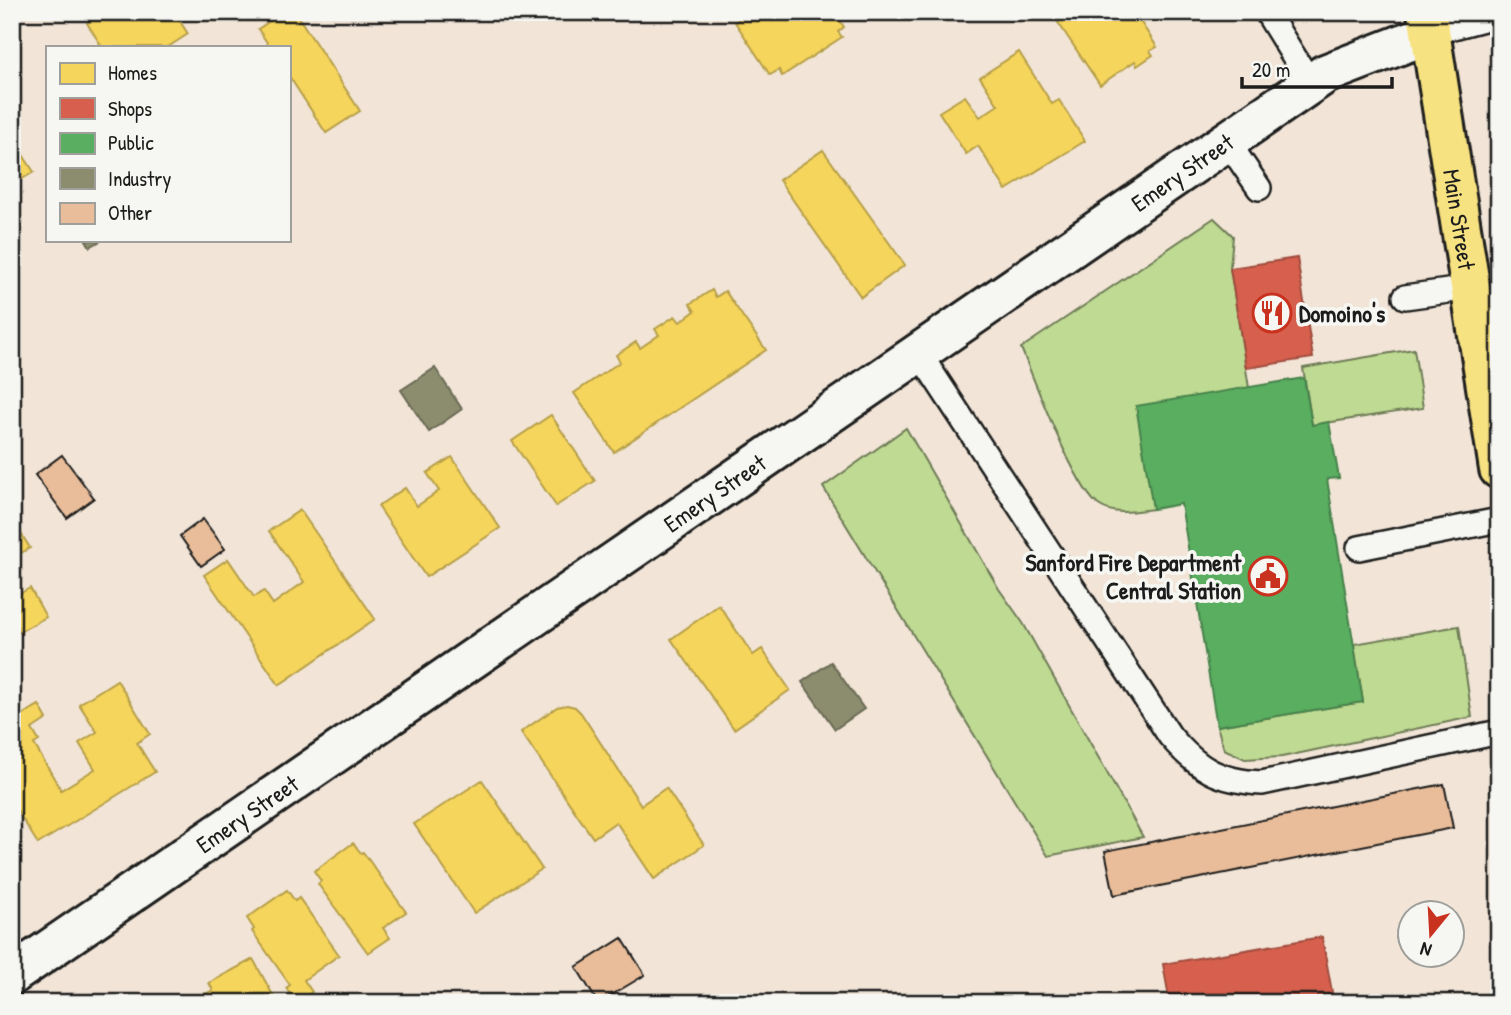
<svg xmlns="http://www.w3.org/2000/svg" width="1511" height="1015" font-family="'Patrick Hand',sans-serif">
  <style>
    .green { fill: #bfda92; stroke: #6e7b57; stroke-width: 2 }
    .homes { fill: #f6d55c; stroke: #b59e49; stroke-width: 2 }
    .shops { fill: #d6604d; stroke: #9e4c3e; stroke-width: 2 }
    .public { fill: #5aae61; stroke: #47824c; stroke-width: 2 }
    .industry { fill: #8c8c6e; stroke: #6a6a55; stroke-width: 2 }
    .building { fill: #e9bd99; stroke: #1c1c1c; stroke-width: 2 }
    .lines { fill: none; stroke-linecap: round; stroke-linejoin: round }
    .service-casing { stroke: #1c1c1c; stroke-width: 28 }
    .tertiary-casing { stroke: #1c1c1c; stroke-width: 44 }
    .trunk-casing { stroke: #1c1c1c; stroke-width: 44 }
    .service { stroke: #f6f6f2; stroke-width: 23 }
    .tertiary { stroke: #f6f6f2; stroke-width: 38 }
    .trunk { stroke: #f7e281; stroke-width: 38 }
    .labels { text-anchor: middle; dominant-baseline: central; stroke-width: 7; stroke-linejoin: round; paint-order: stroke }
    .street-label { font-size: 24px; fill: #1c1c1c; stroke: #f6f6f2 }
    .poi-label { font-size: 24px; font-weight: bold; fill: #1c1c1c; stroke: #f6f6f2; text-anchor: start }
  </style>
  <rect width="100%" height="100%" fill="#f2e5d7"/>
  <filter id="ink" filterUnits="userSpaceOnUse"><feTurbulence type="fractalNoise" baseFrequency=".0143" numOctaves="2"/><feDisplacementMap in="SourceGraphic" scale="14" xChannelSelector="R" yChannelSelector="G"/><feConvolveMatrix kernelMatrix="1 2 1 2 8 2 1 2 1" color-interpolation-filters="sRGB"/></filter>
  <g filter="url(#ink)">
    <g class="green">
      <path d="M1214 218 1233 236 1230 268 1249 388 1153 509C1136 511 1116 516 1100 506 1076 492 1034 379 1021 348Z"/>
      <path d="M1414 349 1423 408 1312 425 1303 368Z"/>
      <path d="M906 428 999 589 1023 623 1143 837 1048 856 823 487Z"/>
      <path d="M1459 626 1472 717 1282 757 1245 759 1224 749 1217 726 1363 702 1354 644Z"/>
    </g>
    <g class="homes">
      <path d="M102 12H174L188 34 168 47H102L87 23Z"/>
      <path d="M283 12H295L360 111 326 133 289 76V47H270L258 29Z"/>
      <path d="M749 12H834L844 27 838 32 842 37 782 76 779 70 770 75 735 22Z"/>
      <path d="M1051 12H1134L1157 47 1150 51 1153 55 1137 66 1135 61 1100 85Z"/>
      <path d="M1019 52 1052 104 1059 100 1085 141 1006 190 978 146 966 154 939 112 965 96 980 117 998 105 980 77Z"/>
      <path d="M12 138 34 172 12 185Z"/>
      <path d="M823 150 905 265 861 297 779 180Z"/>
      <path d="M712 290 716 297 725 291 766 350 614 452 574 393 620 362 616 355 636 342 640 348 659 335 655 329 675 316 680 322 695 311 690 304Z"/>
      <path d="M551 415 595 481 556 506 512 441Z"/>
      <path d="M452 457 500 528 426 577 378 506 405 488 417 506 439 491 427 473Z"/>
      <path d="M300 510 375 619 279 685 204 575 228 559 254 597 264 591 273 604 304 582 269 531Z"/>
      <path d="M15 524 30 548 12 558V527Z"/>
      <path d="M30 588 46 617 12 636V598Z"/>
      <path d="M719 605 753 655 762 649 790 690 734 729 671 639Z"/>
      <path d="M117 680 150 734 137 743 155 772 38 844 12 802V721L39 705 47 719 32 729 39 741 34 744 61 790 95 769 79 743 97 732 79 704Z"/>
      <path d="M567 705 575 707 581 713 641 805 666 788 704 845 654 879 616 822 593 838 521 732 557 707Z"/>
      <path d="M482 780 542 869 474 913 414 824Z"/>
      <path d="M353 843 361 853 363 852 406 912 383 928 390 938 368 953 318 884 321 881 314 871Z"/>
      <path d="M287 890 295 901 299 898 339 955 304 980 312 992 296 1003 286 988 290 985 252 931 254 929 247 918Z"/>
      <path d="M253 959 274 997 264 1003H189L213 990 209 983Z"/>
    </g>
    <g class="shops">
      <path d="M1297 258 1313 358 1246 368 1230 268Z"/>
      <path d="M1322 937 1334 1003H1170L1163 964Z"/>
    </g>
    <path class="public" d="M1304 378 1312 425 1329 422 1339 478 1327 479 1363 702 1217 726 1181 504 1153 509 1136 406Z"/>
    <g class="industry">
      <path d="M86 240H102L90 247Z"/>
      <path d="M435 368 462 409 429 432 401 390Z"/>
      <path d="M831 662 864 709 835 729 802 682Z"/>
    </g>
    <g class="building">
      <path d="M62 455 94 498 67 518 35 475Z"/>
      <path d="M203 519 225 549 201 566 180 536Z"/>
      <path d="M1444 784 1453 828 1114 895 1105 851Z"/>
      <path d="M622 938 645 975 598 1003 576 967Z"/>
    </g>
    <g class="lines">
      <defs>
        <g id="service">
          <path d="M1269 16 1311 84"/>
          <path d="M1431 33 1499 15"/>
          <path d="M1227 141 1259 188"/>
          <path d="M1405 297 1470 288"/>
          <path d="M919 353 1170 736C1198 769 1218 781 1262 783L1499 732"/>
          <path d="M1359 548 1499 520"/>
        </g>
        <g id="tertiary">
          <path id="s1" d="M12 975 1325 74 1431 33"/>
        </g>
        <g id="trunk">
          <path id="s2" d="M1427 12 1499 469"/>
        </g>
      </defs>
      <use href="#service" class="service-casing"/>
      <use href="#tertiary" class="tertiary-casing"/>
      <use href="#trunk" class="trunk-casing"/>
      <use href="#service" class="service"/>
      <use href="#tertiary" class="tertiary"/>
      <use href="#trunk" class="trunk"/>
    </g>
  </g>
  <defs>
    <symbol id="restaurant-ring" viewBox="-11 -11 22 22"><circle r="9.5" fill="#f6f6f2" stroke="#c8321e" stroke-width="1.5"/><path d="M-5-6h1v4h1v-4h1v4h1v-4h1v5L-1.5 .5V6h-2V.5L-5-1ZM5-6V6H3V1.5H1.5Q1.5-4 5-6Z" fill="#c8321e"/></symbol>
    <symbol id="civic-ring" viewBox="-11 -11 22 22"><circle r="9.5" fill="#f6f6f2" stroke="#c8321e" stroke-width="1.5"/><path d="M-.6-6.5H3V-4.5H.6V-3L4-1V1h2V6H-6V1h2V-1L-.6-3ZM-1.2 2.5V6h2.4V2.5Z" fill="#c8321e"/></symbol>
  </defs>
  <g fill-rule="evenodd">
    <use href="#restaurant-ring" x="1250" y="291" width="44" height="44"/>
    <use href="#civic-ring" x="1246" y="554" width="44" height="44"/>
  </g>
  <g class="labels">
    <g class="street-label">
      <text stroke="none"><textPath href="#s1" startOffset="1419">Emery Street</textPath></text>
      <text stroke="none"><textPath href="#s2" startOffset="210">Main Street</textPath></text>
      <text stroke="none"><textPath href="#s1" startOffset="852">Emery Street</textPath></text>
      <text stroke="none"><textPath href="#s1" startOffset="285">Emery Street</textPath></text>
    </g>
    <g class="poi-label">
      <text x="1299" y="313">Domoino's</text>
      <text x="1241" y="562" text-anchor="end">Sanford Fire Department<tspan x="1241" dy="28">Central Station</tspan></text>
    </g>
  </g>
  <rect width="1511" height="1015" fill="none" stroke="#f6f6f2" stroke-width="42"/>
  <rect x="21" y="21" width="1469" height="973" fill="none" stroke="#1c1c1c" stroke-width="2.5" filter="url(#ink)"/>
  <rect x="46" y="46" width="245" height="196" fill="#f6f6f2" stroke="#9f9f9c" stroke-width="2"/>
  <rect x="60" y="63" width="35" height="21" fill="#f6d55c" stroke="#9f9f9c" stroke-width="2"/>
  <text x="108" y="80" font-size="21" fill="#1c1c1c">Homes</text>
  <rect x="60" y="98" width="35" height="21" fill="#d6604d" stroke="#9f9f9c" stroke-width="2"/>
  <text x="108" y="116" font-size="21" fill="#1c1c1c">Shops</text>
  <rect x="60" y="133" width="35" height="21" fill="#5aae61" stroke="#9f9f9c" stroke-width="2"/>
  <text x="108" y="150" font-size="21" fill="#1c1c1c">Public</text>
  <rect x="60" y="168" width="35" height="21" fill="#8c8c6e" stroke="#9f9f9c" stroke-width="2"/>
  <text x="108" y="186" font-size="21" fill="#1c1c1c">Industry</text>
  <rect x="60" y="203" width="35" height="21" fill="#e9bd99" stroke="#9f9f9c" stroke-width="2"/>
  <text x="108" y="220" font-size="21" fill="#1c1c1c">Other</text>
  <g transform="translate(1431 934) rotate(198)"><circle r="33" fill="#f6f6f2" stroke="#9f9f9c" stroke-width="2"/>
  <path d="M0-5L12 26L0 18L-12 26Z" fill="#c8321e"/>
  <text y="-10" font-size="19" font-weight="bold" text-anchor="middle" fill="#1c1c1c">N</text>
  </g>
  <path d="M1242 77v10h150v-10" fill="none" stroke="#1c1c1c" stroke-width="3.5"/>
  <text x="1252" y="77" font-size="21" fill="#1c1c1c" stroke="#f6f6f2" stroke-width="5" paint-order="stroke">20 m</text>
</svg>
